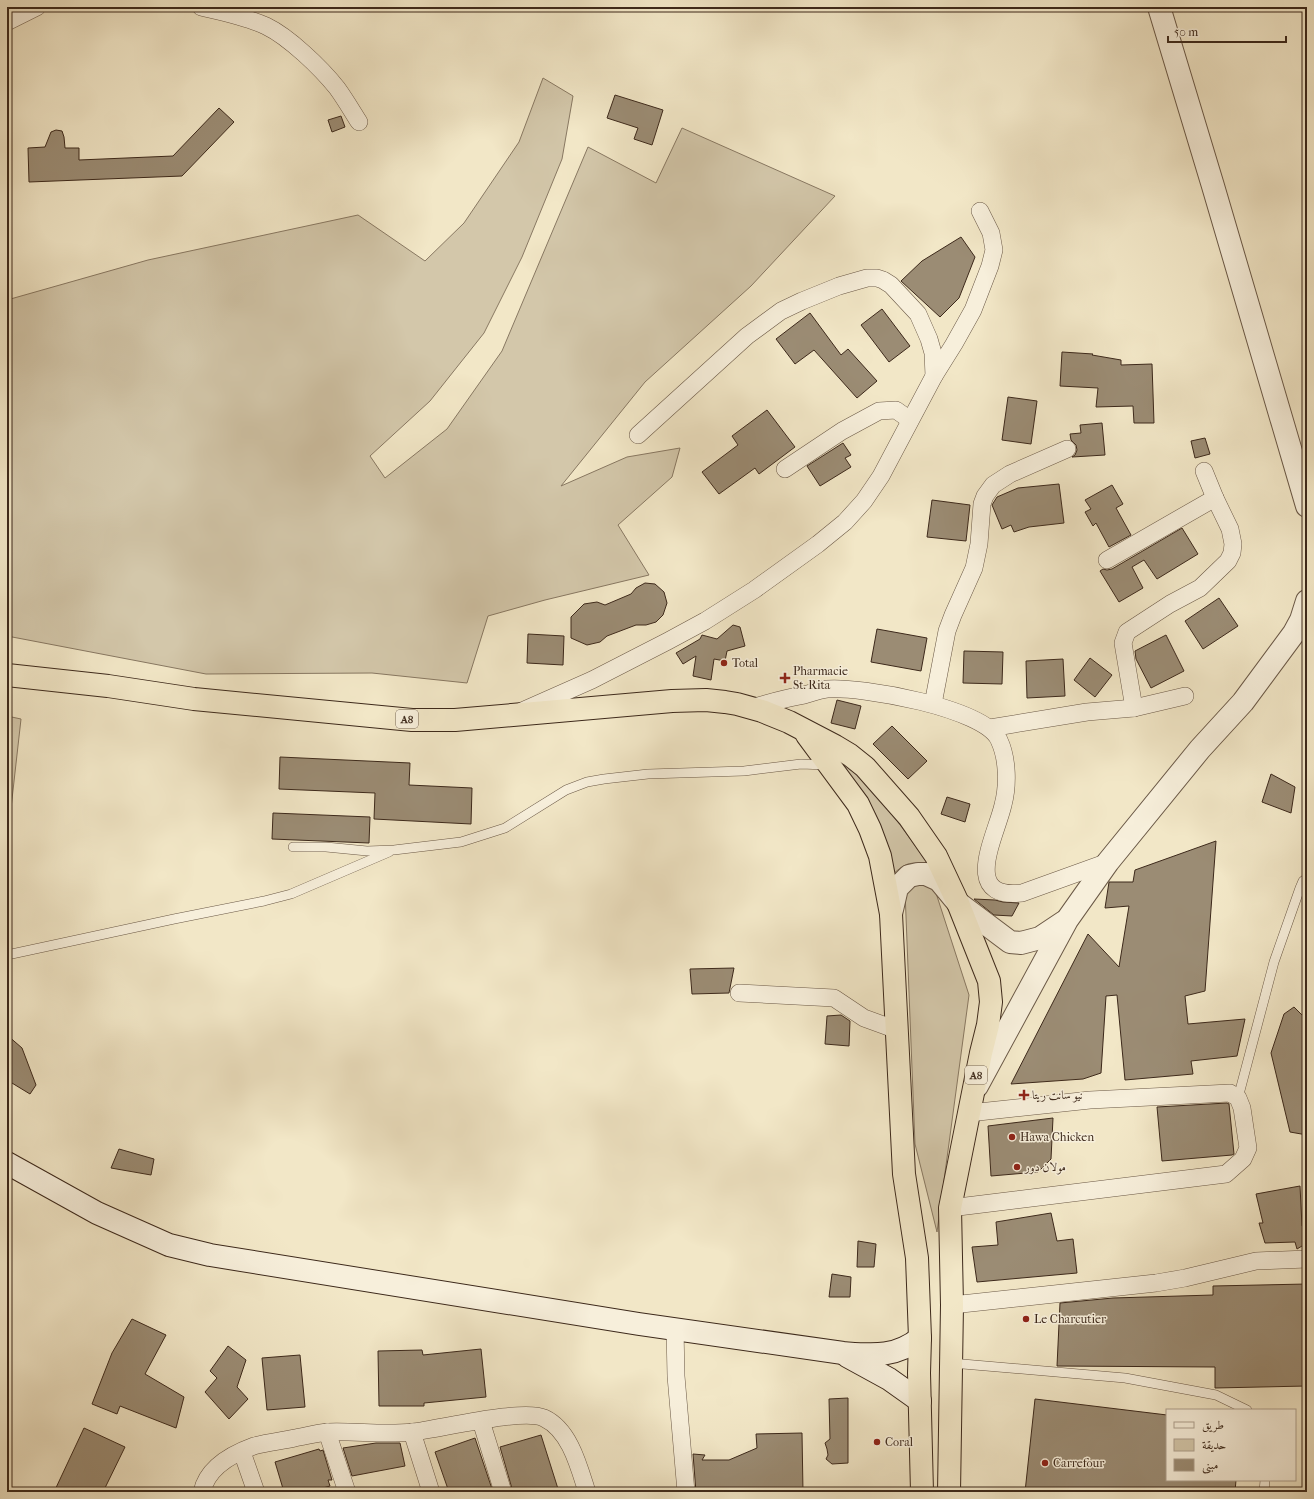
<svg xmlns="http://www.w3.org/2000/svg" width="1314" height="1499" font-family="'IM FELL French Canon',Amiri,serif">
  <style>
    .green { fill: #d3c7aa; stroke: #887862 }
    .building { fill: #9b8c74; stroke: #3d291b }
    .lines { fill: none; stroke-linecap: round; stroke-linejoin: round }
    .service-casing { stroke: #6a5846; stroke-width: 10 }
    .minor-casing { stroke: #6a5846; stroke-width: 18 }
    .tertiary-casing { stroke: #6a5846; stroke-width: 24 }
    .secondary-casing { stroke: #3d291b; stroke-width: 24 }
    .trunk-casing { stroke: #3d291b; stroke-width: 24 }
    .service { stroke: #f7efdb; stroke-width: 9 }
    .minor { stroke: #f7efdb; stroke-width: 17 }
    .tertiary { stroke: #f7efdb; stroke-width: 22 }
    .secondary { stroke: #f7efdb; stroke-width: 22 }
    .trunk { stroke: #f2e7c7; stroke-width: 22 }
    .poi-dot { fill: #8f2418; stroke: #f7efdb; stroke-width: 1.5 }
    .labels { text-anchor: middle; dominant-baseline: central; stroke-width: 3; stroke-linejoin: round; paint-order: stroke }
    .shield { fill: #f7efdb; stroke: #756455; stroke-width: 1 }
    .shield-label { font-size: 11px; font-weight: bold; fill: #3d291b }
    .poi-label { font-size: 12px; fill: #3d291b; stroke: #f7efdb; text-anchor: start }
  </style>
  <rect width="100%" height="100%" fill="#f2e7c7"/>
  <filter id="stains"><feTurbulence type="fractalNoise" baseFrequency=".005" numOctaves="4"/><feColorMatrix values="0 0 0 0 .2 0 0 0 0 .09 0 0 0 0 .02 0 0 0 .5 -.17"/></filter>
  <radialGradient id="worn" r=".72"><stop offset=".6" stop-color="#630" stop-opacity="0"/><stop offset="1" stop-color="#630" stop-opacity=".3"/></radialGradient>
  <g class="green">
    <path d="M543 78 573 96 562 159 522 257 484 333 430 401 370 456 385 478 447 429 502 351 588 147 656 183 682 128 835 196 751 286 645 382 561 486 627 457 680 448 672 477 618 525 649 575 545 600 488 616 467 683 372 673 206 674 7 636V300L148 260 358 215 425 261 464 223 519 142Z"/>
    <path d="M7 716 21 719 7 844Z"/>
    <path d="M825 747 846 762 879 796 930 866C911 861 907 862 893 874Z"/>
    <path d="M921 882 935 890 969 995 937 1232 915 1144 905 891Z"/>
  </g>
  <g class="building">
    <path d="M615 95 663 110 652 145 634 139 638 128 607 118Z"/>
    <path d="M219 108 234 122 182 176 29 182 28 148 45 147 51 132 56 130 62 131 64 137 65 148H79V160L173 156Z"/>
    <path d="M341 116 345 127 332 132 328 120Z"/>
    <path d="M961 237 975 257 959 298 940 317 901 281 922 261Z"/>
    <path d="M882 309 910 346 889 362 861 325Z"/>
    <path d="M810 313 841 355 848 349 877 381 857 398 814 350 795 364 776 339Z"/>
    <path d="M1062 352 1093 354 1092 355 1121 360V365L1152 364 1154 423H1134L1133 406 1096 407 1098 388 1060 386Z"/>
    <path d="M1008 397 1037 401 1031 444 1002 440Z"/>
    <path d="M767 410 795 447 759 474 755 468 719 494 702 472 738 445 732 436Z"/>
    <path d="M1102 423 1105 455 1072 457 1075 455 1077 450 1076 445 1071 440 1070 434 1081 433 1080 425Z"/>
    <path d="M1205 438 1210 454 1195 458 1191 441Z"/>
    <path d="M843 443 851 455 845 458 851 467 820 486 807 466Z"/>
    <path d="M1059 484 1064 523 1029 527 1014 532 1011 525 1002 529 992 505 997 497 1018 488Z"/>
    <path d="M1112 485 1123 504 1116 508 1131 535 1109 547 1096 523 1093 526 1085 512 1091 509 1085 500Z"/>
    <path d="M932 500 970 505 966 541 927 537Z"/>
    <path d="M1182 528 1198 554 1157 579 1144 560 1132 567 1143 588 1119 602 1100 571 1103 569 1107 570 1112 569Z"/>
    <path d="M645 583 655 584 664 592 667 603 663 615 656 622 646 625H636L607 636 600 642 587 645 571 638V617L584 604 597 602 605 605 631 594 636 588Z"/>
    <path d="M1219 598 1238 626 1203 649 1185 621Z"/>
    <path d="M733 625 740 627 745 646 727 651 725 661 714 659 711 680 693 676 696 656 683 664 676 653 700 639 702 635 717 639Z"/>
    <path d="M877 629 927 638 921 671 871 662Z"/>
    <path d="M528 634 564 636 563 665 527 663Z"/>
    <path d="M1166 635 1184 671 1151 688 1136 659 1135 651Z"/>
    <path d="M964 651 1003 652 1002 684 963 683Z"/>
    <path d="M1090 658 1112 675 1095 697 1074 680Z"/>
    <path d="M1063 659 1065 696 1027 698 1026 661Z"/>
    <path d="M837 700 861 706 855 729 831 723Z"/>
    <path d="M892 726 927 761 908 779 873 744Z"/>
    <path d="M280 757 410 763 409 785 472 788 471 824 374 819 375 793 279 789Z"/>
    <path d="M1271 774 1295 787 1291 813 1262 802Z"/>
    <path d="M947 797 970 804 965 822 941 814Z"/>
    <path d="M273 813 370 817 369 843 272 839Z"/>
    <path d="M1216 841 1205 991 1185 996 1188 1024 1245 1019 1237 1056 1191 1061 1193 1074 1125 1080 1117 995 1106 996 1101 1073 1083 1079 1011 1084 1088 934 1119 967 1129 906 1105 908 1109 882H1133L1135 870Z"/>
    <path d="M974 899 995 900 1003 902 1019 903 1012 916 994 915Z"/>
    <path d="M734 968 729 993 692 994 690 969Z"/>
    <path d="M1294 1007 1307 1020V1135L1290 1132 1271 1053 1284 1014Z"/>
    <path d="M841 1015 850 1021 849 1046 825 1044 827 1016Z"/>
    <path d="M7 1035 22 1048 36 1085 30 1094 7 1080Z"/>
    <path d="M1227 1103 1229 1104 1234 1154 1232 1155 1162 1161 1157 1107Z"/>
    <path d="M1053 1118 1051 1159 1038 1172 991 1176 988 1126Z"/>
    <path d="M119 1149 154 1159 151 1175 111 1168Z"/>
    <path d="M1300 1186 1302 1226H1306L1307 1243 1297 1249 1295 1242 1265 1243 1259 1223H1263L1256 1194Z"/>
    <path d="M1051 1213 1057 1241 1073 1239 1077 1273 977 1282 972 1247 998 1245 996 1222Z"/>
    <path d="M858 1241 876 1244 874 1267H857Z"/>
    <path d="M832 1274 851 1277 850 1297H829Z"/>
    <path d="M1307 1284V1386L1215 1388V1367L1057 1366 1060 1303 1113 1298 1213 1295V1286Z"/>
    <path d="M132 1319 166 1335 145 1374 184 1397 176 1428 120 1406 117 1414 92 1404 112 1353Z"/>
    <path d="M228 1346 246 1360 237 1387 248 1399 229 1419 205 1392 217 1378 210 1371Z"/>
    <path d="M481 1349 486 1397 424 1403V1406H379L378 1351 422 1350 423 1355Z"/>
    <path d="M300 1355 305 1407 267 1410 262 1358Z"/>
    <path d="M848 1398V1463L832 1464 826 1459 828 1455 827 1449 825 1443 830 1439 829 1399Z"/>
    <path d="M1035 1399 1167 1415V1480H1236L1235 1492H1025Z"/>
    <path d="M84 1428 125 1447 103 1492H54Z"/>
    <path d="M802 1433 803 1492H779V1488L738 1489V1492H696L693 1454 705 1455 702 1460H729L757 1448 756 1434Z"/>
    <path d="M541 1435 559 1492H513L500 1447Z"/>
    <path d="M475 1438 493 1492H449L435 1452Z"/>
    <path d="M376 1443H400L405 1466 352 1476 343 1448Z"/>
    <path d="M319 1449 320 1451 323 1450 332 1480H328L330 1486 309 1492H284L275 1462Z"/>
  </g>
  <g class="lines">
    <defs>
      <g id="service">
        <path d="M293 847H326L367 851 394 850 461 842 505 828 566 790 587 782 604 779 648 774 744 771 801 764 826 765"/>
        <path d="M7 955 174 919 264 901 291 894 389 852"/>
        <path d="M1238 1098 1274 962 1300 888 1303 881 1307 878"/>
        <path d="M951 1363 1125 1378 1216 1395 1247 1410"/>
        <path d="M1264 1492 1265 1480"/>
      </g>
      <g id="minor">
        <path d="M201 7C222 12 247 17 266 26 289 37 321 68 337 88 345 99 352 111 359 122"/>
        <path d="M7 22 37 7"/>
        <path d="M934 376 954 344 973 310 990 266 994 250 991 233 980 211"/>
        <path d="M785 469 842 431 879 411 896 410 910 420"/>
        <path d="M1204 471 1215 498"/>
        <path d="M1107 560 1215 498 1230 529 1233 544 1232 553 1228 561 1200 588 1170 604 1127 632 1123 643 1134 708"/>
        <path d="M933 704 947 631 953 615 974 568 979 544 982 504 985 496 993 485 1010 474 1067 449"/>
        <path d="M751 708C768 703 786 698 804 695 811 693 819 690 827 689 860 686 985 708 999 740 1008 759 1008 786 1003 805 996 836 960 900 1022 893L1108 862"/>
        <path d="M522 711 592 680 668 641 705 621 754 590 818 544 845 522 864 501 881 476 934 376 933 353 929 339 918 314 891 285 883 280 877 278H867L839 286 802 301 781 311 747 336 638 435"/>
        <path d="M990 728 1087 712 1134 708 1185 696"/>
        <path d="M739 993 834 998 864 1018 897 1030"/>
        <path d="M950 1208 1226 1174 1243 1159 1248 1148 1242 1108 1238 1098 1230 1093 1090 1100 969 1113"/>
        <path d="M952 1305 1156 1283 1185 1278 1256 1261 1307 1259"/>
        <path d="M675 1329 676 1376 686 1492"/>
        <path d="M481 1421 503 1492"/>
        <path d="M327 1432 347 1492"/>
        <path d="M412 1432 431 1492"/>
        <path d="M242 1452 256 1492"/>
        <path d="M202 1492C207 1468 232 1454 254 1446 267 1442 282 1441 295 1438 306 1436 317 1433 328 1432 356 1431 385 1435 413 1432 440 1429 523 1408 544 1418 570 1430 579 1467 587 1492"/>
      </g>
      <g id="tertiary">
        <path d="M1159 7 1213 186 1307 506"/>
        <path d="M891 914 897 888 909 876 918 874H926L939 880 958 903 1010 942 1021 943 1040 938 1064 922"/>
        <path d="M977 1086 1067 920 1108 862 1200 749 1243 702 1294 633 1301 620 1307 601"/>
      </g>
      <g id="secondary">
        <path d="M7 1163 97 1213 169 1245 210 1255 639 1324 843 1353C872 1355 895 1358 920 1338"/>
        <path d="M847 1356 889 1379 920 1401"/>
      </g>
      <g id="trunk">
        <path d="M7 675 108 686 194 699 412 720H455L672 701 706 700 725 702 737 704 762 711 789 722 835 746 850 755 865 767 909 817 936 856 958 903 989 981 991 1002 988 1025 981 1053 950 1208 952 1305 949 1492"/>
        <path d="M807 735 858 804 870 829 880 856 891 914 904 1174 917 1258 920 1338 919 1373 922 1492"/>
      </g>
    </defs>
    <use href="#service" class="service-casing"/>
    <use href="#minor" class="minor-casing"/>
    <use href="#tertiary" class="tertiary-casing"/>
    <use href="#secondary" class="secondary-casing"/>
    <use href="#trunk" class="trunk-casing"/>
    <use href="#service" class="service"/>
    <use href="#minor" class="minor"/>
    <use href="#tertiary" class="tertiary"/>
    <use href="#secondary" class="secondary"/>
    <use href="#trunk" class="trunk"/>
  </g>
  <g class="poi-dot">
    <circle cx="724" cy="663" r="4"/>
    <path d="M783 672h4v4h4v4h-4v4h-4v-4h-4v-4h4z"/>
    <path d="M1022 1089h4v4h4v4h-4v4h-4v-4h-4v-4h4z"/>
    <circle cx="1012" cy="1137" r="4"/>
    <circle cx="1017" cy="1167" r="4"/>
    <circle cx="1026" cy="1319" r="4"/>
    <circle cx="877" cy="1442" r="4"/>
    <circle cx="1045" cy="1463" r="4"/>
  </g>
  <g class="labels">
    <g class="shield">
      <rect x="396" y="710" width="22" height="18" rx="3"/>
      <rect x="965" y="1066" width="22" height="18" rx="3"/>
    </g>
    <g class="shield-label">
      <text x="407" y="719">A8</text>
      <text x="976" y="1075">A8</text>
    </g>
    <g class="poi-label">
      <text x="732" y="663">Total</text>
      <text x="793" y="671">Pharmacie<tspan x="793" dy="14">St. Rita</tspan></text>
      <text x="1032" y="1095">نيو سانت ريتا</text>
      <text x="1020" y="1137">Hawa Chicken</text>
      <text x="1025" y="1167">مولان دور</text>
      <text x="1034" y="1319">Le Charcutier</text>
      <text x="885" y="1442">Coral</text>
      <text x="1053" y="1463">Carrefour</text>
    </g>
  </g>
  <rect width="1314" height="1499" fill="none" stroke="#f2e7c7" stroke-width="24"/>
  <rect x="8" y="8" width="1298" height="1483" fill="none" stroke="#3d291b" stroke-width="2"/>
  <rect x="12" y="12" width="1290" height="1475" fill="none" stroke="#3d291b"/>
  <rect x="1166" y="1409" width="130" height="72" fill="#f7efdb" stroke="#ada08e"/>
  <rect x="1174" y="1422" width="20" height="6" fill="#f7efdb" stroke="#ada08e"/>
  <text x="1202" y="1429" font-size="12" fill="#3d291b">طريق</text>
  <rect x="1174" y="1439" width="20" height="12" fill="#d3c7aa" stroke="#ada08e"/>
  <text x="1202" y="1449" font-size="12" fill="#3d291b">حديقة</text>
  <rect x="1174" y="1459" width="20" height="12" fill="#9b8c74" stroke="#ada08e"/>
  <text x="1202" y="1469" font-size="12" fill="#3d291b">مبنى</text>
  <path d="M1168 36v6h118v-6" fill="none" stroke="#3d291b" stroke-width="2"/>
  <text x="1174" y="36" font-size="12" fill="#3d291b" stroke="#f7efdb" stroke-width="3" paint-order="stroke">50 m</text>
  <rect width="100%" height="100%" filter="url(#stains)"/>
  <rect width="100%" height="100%" fill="url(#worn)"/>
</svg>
